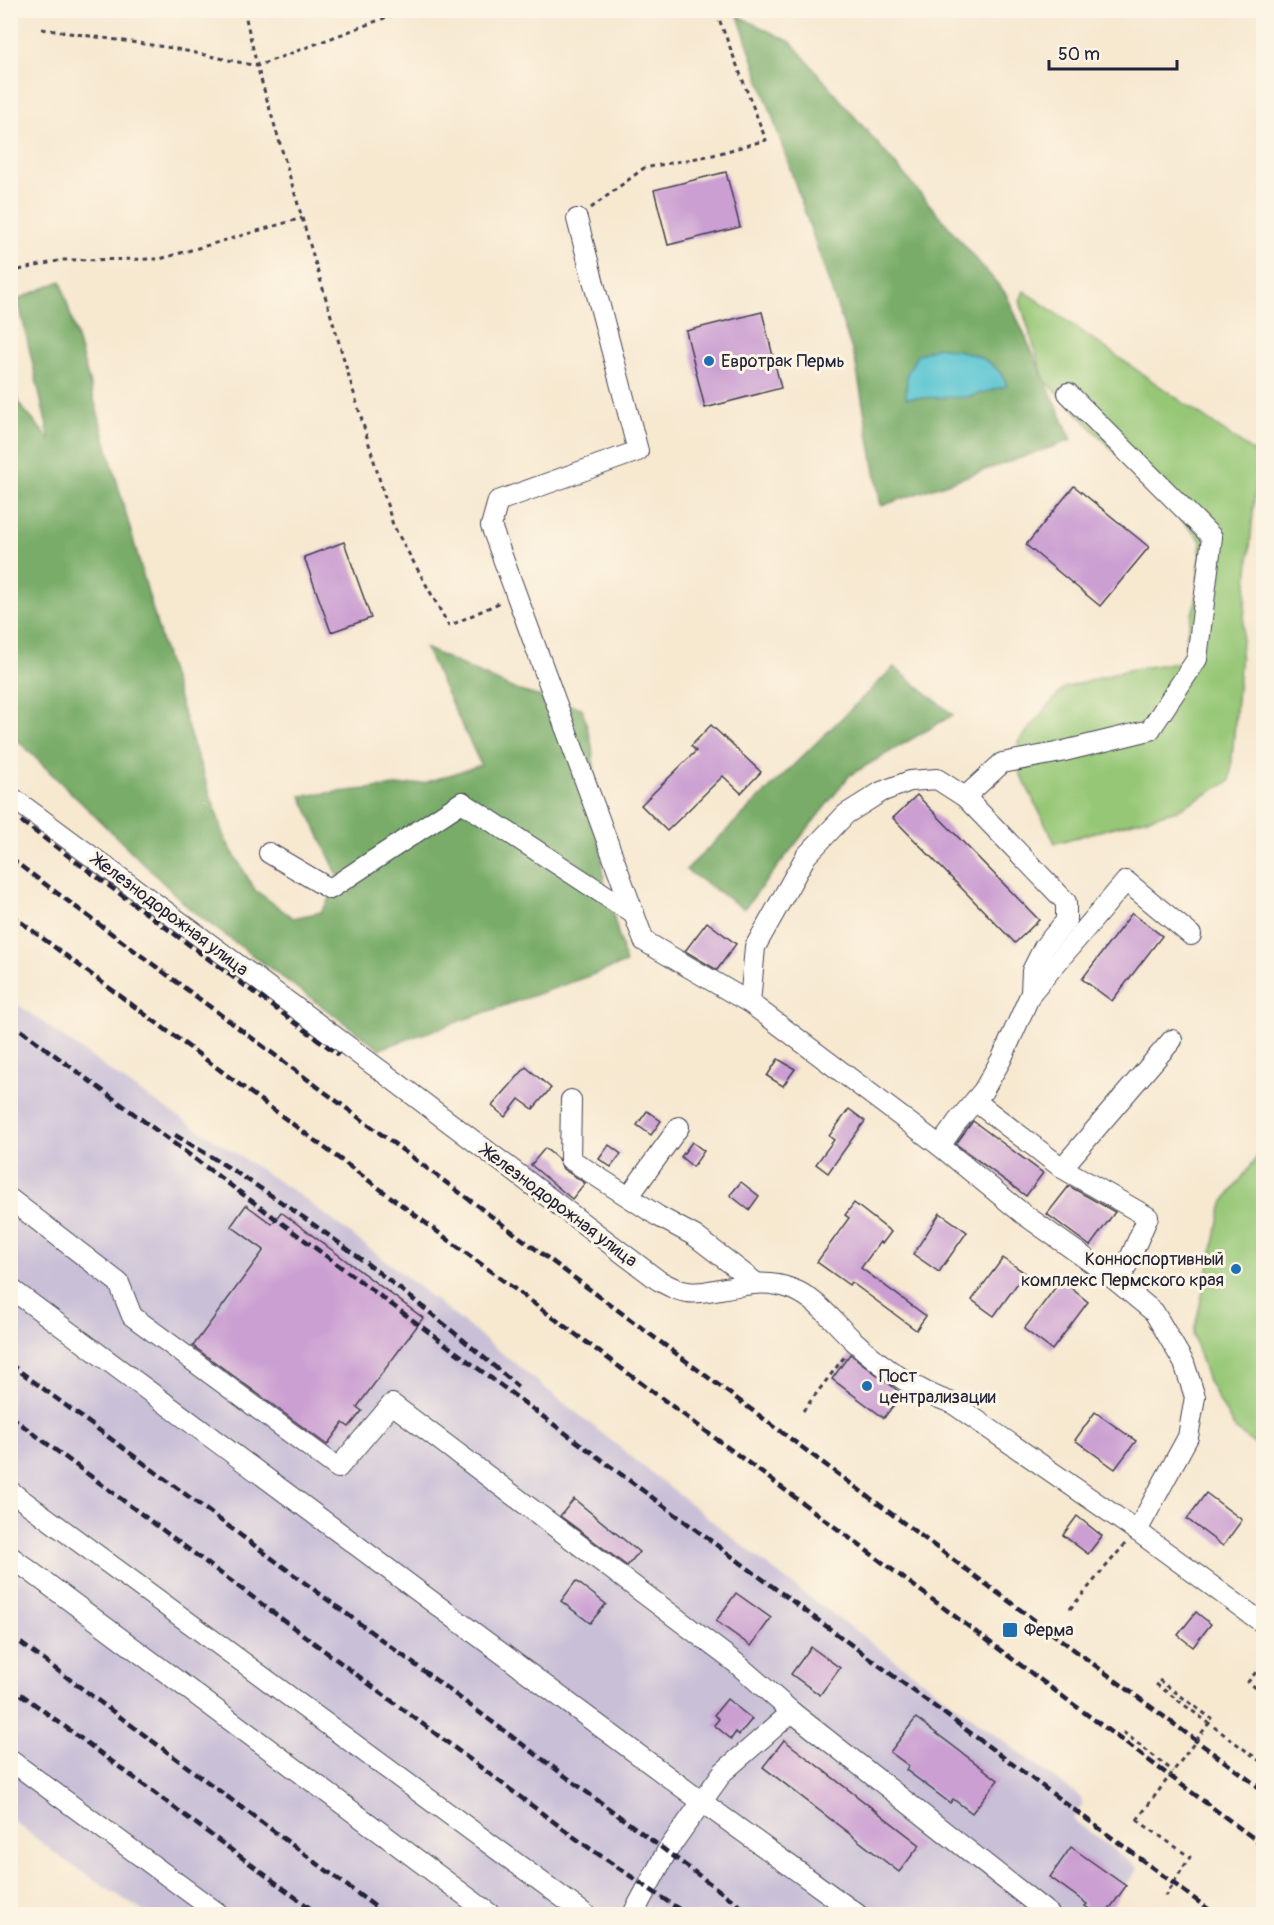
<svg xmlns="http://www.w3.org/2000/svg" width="1274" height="1925" font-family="Pangolin,sans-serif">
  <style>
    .industrial { fill: #c9bfd7 }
    .green { fill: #96c776; stroke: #5c7458; stroke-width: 1.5 }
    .forest { fill: #78ac67; stroke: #4d6751; stroke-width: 1.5 }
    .water { fill: #59c5d2; stroke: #3e7486; stroke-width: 1.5 }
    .building { fill: #cb9fd2 }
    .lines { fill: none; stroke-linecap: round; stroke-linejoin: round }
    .minor-casing { stroke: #424051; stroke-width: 22 }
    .path { stroke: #424051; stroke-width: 3; stroke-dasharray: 4.5 4.5; stroke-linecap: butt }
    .minor { stroke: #fff; stroke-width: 20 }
    .rail { stroke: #22223b; stroke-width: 4.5; stroke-dasharray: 9 4.5; stroke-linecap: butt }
    .path-bridge { stroke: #424051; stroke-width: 3; stroke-dasharray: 4.5 4.5; stroke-linecap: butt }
    .poi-dot { fill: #1f6fb2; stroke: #fcf5e5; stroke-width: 2 }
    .labels { text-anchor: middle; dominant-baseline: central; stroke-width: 6; stroke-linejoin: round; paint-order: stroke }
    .poi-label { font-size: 18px; fill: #22223b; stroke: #fcf5e5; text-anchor: start }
    .street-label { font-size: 18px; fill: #22223b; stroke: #fcf5e5 }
  </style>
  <rect width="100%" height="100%" fill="#fcf5e5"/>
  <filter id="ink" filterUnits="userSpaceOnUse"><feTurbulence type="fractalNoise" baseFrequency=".0167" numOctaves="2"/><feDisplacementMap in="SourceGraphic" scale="12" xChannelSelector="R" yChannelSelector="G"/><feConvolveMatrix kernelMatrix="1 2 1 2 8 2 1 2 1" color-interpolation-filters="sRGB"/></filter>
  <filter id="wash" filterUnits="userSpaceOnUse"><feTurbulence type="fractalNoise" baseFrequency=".008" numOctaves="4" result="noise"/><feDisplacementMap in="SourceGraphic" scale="24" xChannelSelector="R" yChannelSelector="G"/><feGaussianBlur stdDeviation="1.35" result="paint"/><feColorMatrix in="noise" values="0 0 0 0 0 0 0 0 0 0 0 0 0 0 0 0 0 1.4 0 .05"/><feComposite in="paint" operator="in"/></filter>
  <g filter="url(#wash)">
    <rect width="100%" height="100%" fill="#f7e8d0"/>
    <path class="industrial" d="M10 999 131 1086 298 1194 399 1271 773 1570 1081 1798 1083 1805 1072 1819 1138 1868 1106 1914H147L64 1860 11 1819Z"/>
    <g class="green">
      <path d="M1024 291 1258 455 1230 781 1177 810 1055 843 1020 773 1019 741 1064 688 1128 670 1185 661 1186 636 1197 597 1201 540 1044 379 1020 301Z"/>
      <path d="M1263 1149V1451L1235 1429 1208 1381 1193 1336 1223 1203Z"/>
    </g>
    <g class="forest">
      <path d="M738 16 791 42 1006 294 1072 440 881 506 855 359Z"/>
      <path d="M61 281 162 643 190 735 226 841 255 890 293 918 321 912 341 882 301 796 424 783 481 765 425 648 516 690 582 708 592 746 604 881 626 963 380 1049 191 910 11 734 10 375 20 405 50 440 18 299Z"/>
      <path d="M894 667 953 715 850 775 744 909 686 870Z"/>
    </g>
    <path class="water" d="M937 347C964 350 997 357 1007 386L967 397 906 398 907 374 917 355Z"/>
    <g id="blocks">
      <g class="building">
        <path d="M726 172 740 227 668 245 654 190Z"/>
        <path d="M762 312 781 388 705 408 686 331Z"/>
        <path d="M1074 486 1149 547 1100 606 1026 545Z"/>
        <path d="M344 542 371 618 331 632 304 557Z"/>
        <path d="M711 725 761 772 741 793 723 776 667 831 641 805 696 751 691 746Z"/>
        <path d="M917 795 1039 920 1015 943 893 818Z"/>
        <path d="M1132 913 1162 936 1112 1001 1082 979Z"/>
        <path d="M707 922 736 944 717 970 685 951Z"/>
        <path d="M778 1059 795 1069 783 1086 767 1076Z"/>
        <path d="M526 1067 551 1088 533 1109 519 1099 505 1117 492 1106Z"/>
        <path d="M849 1109 865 1121 828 1173 816 1164 834 1140 829 1136Z"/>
        <path d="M647 1111 661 1121 651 1135 637 1125Z"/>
        <path d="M973 1121 1043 1173 1026 1196 956 1144Z"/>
        <path d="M692 1142 704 1151 693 1167 681 1157Z"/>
        <path d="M609 1145 621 1154 611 1167 599 1159Z"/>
        <path d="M545 1148 558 1159 563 1169 585 1183 572 1199 531 1165Z"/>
        <path d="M741 1182 759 1196 749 1210 730 1195Z"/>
        <path d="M1069 1186 1115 1212 1090 1246 1047 1214Z"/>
        <path d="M854 1203 891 1232 882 1244 880 1242 861 1268 926 1316 916 1330 851 1282 849 1285 817 1262 849 1218 845 1215Z"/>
        <path d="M246 1205 272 1224 281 1212 423 1318 357 1407 362 1411 349 1427 343 1423 327 1445 193 1346 264 1250 231 1226Z"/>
        <path d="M940 1213 967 1232 939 1272 913 1254Z"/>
        <path d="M1003 1258 1025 1273 994 1316 972 1300Z"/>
        <path d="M1061 1280 1088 1302 1052 1350 1024 1329Z"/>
        <path d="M850 1354 902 1394 884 1418 832 1379Z"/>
        <path d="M1095 1412 1136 1441 1115 1469 1075 1440Z"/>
        <path d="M1206 1493 1242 1520 1223 1546 1187 1519Z"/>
        <path d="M574 1499 639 1552 627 1566 560 1516Z"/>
        <path d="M1077 1516 1102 1536 1088 1554 1063 1535Z"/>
        <path d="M576 1581 606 1604 590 1623 561 1601Z"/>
        <path d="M736 1593 771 1618 751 1646 716 1621Z"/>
        <path d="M1196 1612 1211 1624 1193 1647 1178 1635Z"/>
        <path d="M811 1647 840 1668 820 1695 791 1674Z"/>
        <path d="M727 1699 752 1719 739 1735 736 1732 731 1739 714 1725 719 1719 714 1715Z"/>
        <path d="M916 1718 998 1780 972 1813 953 1799 950 1803 906 1770 909 1766 890 1752Z"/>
        <path d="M784 1740 920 1845 899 1872 763 1767Z"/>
        <path d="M1071 1847 1126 1886 1106 1914H1096L1085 1906 1087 1904 1050 1877Z"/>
      </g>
    </g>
  </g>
  <g filter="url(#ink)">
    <use href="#blocks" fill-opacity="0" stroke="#424051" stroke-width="1.5"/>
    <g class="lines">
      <defs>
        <g id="minor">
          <path d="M577 219 638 451 498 501 491 526 644 941 750 1003 940 1146 1022 1213 1109 1275 1154 1312 1184 1363 1195 1397 1188 1437 1137 1531"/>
          <path d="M10 796 380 1070 658 1280C667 1285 677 1291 688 1292 696 1294 707 1291 715 1290 742 1285 766 1279 792 1289 817 1298 836 1325 855 1342 884 1369 915 1390 952 1403L1137 1531 1264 1624"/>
          <path d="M965 797 1002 763 1056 753 1150 730 1197 659 1212 537 1068 393"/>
          <path d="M269 853 330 889 462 802 634 914"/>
          <path d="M1031 993 1126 881 1191 935"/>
          <path d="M750 1003 755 947 806 856 846 814 881 792 910 781 937 779 965 797 1066 902V921L1044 947 1032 971 1031 993 1001 1060 983 1091 957 1122 940 1146"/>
          <path d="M571 1100 570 1159 658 1216 695 1236 756 1283"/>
          <path d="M975 1101 1062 1168 1148 1217 1119 1283"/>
          <path d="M1062 1168 1172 1040"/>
          <path d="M629 1196 679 1127"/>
          <path d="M10 1199 119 1283 132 1316 338 1468 392 1404 736 1663 792 1712 1049 1914"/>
          <path d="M10 1288 702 1802 857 1914"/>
          <path d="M10 1491 585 1914"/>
          <path d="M10 1556 490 1914"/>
          <path d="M10 1760 219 1914"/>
          <path d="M633 1914 667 1851 723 1772 792 1712"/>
        </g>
      </defs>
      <use href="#minor" class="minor-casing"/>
      <g class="path">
        <path d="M244 10 257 66 393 525 449 626 501 602"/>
        <path d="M42 29 172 48 257 66 406 10"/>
        <path d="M591 208 644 168 713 155 766 140 717 14 712 10"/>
        <path d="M10 272 62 260 160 259 302 218"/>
        <path d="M803 1411 845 1356"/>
        <path d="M1070 1609 1125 1544"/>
        <path d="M1159 1680 1212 1719"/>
        <path d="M1156 1684 1264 1764"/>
        <path d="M1256 1688 1248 1682 1264 1662"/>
        <path d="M1123 1732 1173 1771"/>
        <path d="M1137 1820 1190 1857 1165 1896"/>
      </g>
      <use href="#minor" class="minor"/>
      <g class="rail">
        <path d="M10 813 339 1055"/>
        <path d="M10 858 1264 1791"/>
        <path d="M10 914 1264 1846"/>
        <path d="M10 1022 1215 1914"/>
        <path d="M175 1135C298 1207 411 1293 518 1387"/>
        <path d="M10 1364 751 1914"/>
        <path d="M10 1416 582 1843 686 1914"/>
        <path d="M10 1635 385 1914"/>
        <path d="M10 1686 318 1914"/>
      </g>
      <path class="path-bridge" d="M1137 1820 1212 1719"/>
    </g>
  </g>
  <g class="poi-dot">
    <circle cx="709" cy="361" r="6"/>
    <circle cx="1236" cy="1269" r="6"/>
    <circle cx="867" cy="1386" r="6"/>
    <rect x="1002" y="1622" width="16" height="16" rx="3"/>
  </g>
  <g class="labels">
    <g class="poi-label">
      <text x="721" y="361">Евротрак Пермь</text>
      <text x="1224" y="1259" text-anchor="end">Конноспортивный<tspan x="1224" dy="21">комплекс Пермского края</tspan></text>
      <text x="879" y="1376">Пост<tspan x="879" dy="21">централизации</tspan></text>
      <text x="1024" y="1630">Ферма</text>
    </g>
    <g class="street-label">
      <text transform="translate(170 915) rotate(37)">Железнодорожная улица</text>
      <text transform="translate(559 1206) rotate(37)">Железнодорожная улица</text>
    </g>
  </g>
  <rect width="1274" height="1925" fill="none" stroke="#fcf5e5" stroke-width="36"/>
  <path d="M1049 60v9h128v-9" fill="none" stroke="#22223b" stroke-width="3"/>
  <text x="1058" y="60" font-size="18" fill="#22223b" stroke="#fcf5e5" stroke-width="4.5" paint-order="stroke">50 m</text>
</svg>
